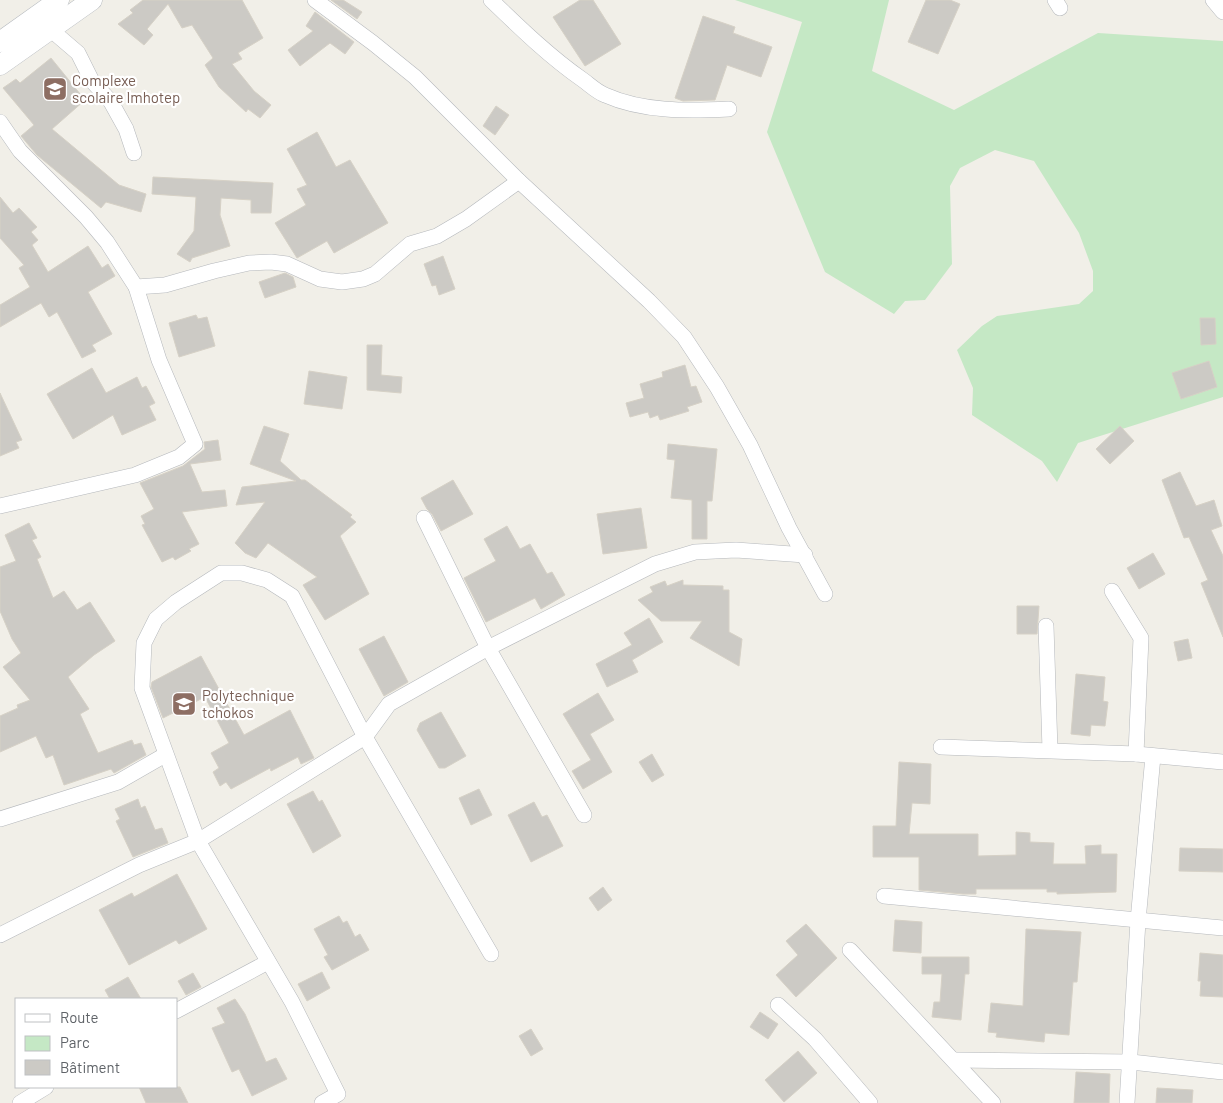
<svg xmlns="http://www.w3.org/2000/svg" width="1223" height="1103" font-family="Barlow,sans-serif">
  <style>
    .green { fill: #c5e8c5 }
    .building { fill: #cccac5; stroke: #d6d1c6 }
    .lines { fill: none; stroke-linecap: round; stroke-linejoin: round }
    .street-casing { stroke: #b5b8bc; stroke-width: 16 }
    .secondary-casing { stroke: #b6babf; stroke-width: 21 }
    .street { stroke: #fff; stroke-width: 15 }
    .secondary { stroke: #fff; stroke-width: 20 }
    .labels { text-anchor: middle; dominant-baseline: central; stroke-width: 4.5; stroke-linejoin: round; paint-order: stroke }
    .education-label { font-size: 15px; fill: #785e54; stroke: #fff; text-anchor: start }
  </style>
  <rect width="100%" height="100%" fill="#f1efe8"/>
  <path class="green" d="M735 0H889L872 71 954 110 1098 33 1223 41V397L1078 443 1057 482 1042 461 972 415 973 388 957 350 982 326 997 316 1079 304 1093 291V271L1079 233 1034 161 995 150 960 168 950 186 952 264 925 300 905 301 894 314 825 272 767 132 802 22Z"/>
  <g class="building">
    <path d="M143 0H242L263 38 238 53 242 59 232 64 254 91 271 105 260 118 248 109 246 112 219 87 205 65 213 58 192 25 182 28 168 4 147 29 153 35 144 45 118 24 133 13 130 10Z"/>
    <path d="M331 0H343L362 12 357 19Z"/>
    <path d="M580 0H593L621 44 585 66 553 17Z"/>
    <path d="M926 0H950L960 4 938 54 908 42Z"/>
    <path d="M315 12 354 42 345 54 330 43 300 66 288 50 313 31 306 26Z"/>
    <path d="M703 16 735 27 733 33 772 47 761 77 727 65 715 100 683 101 675 98Z"/>
    <path d="M51 58 85 100 52 129 119 185 146 194 141 212 106 202 101 208 37 155 21 136 34 125 3 88 16 79 20 83Z"/>
    <path d="M496 106 509 115 495 135 483 126Z"/>
    <path d="M317 132 336 167 350 160 388 223 334 253 327 241 297 258 275 223 306 205 297 189 307 185 287 149Z"/>
    <path d="M153 177 273 183 271 213H251V200L221 198 220 215 230 246 192 258 190 262 177 254 194 231 196 197 152 194Z"/>
    <path d="M0 197 13 213 19 208 37 227 31 232 38 240 32 245 48 272 88 246 102 268 108 264 115 276 88 292 112 334 92 345 96 351 82 358 57 312 49 317 41 303 0 327V305L30 287 19 268 24 265 0 238Z"/>
    <path d="M443 256 455 289 439 295 436 285 432 286 424 264Z"/>
    <path d="M285 273 293 277 296 287 265 298 259 282Z"/>
    <path d="M196 315 198 319 207 317 215 346 179 357 169 323Z"/>
    <path d="M1200 318H1215L1216 344 1201 345Z"/>
    <path d="M367 345H382L381 375 402 377 401 393 367 390Z"/>
    <path d="M1209 361 1217 387 1181 399 1172 373Z"/>
    <path d="M685 365 691 387 696 386 702 402 687 407 689 411 660 420 658 415 650 418 648 412 630 417 626 403 644 398 640 384 663 377 662 372Z"/>
    <path d="M92 368 106 393 137 377 142 388 146 386 155 403 149 406 156 420 122 435 113 415 73 439 47 394Z"/>
    <path d="M309 371 347 377 342 409 304 404Z"/>
    <path d="M0 393 22 440 16 442 19 448 0 456Z"/>
    <path d="M264 426 289 434 280 461 301 480H305L352 515 350 517 356 522 340 536 369 594 325 620 303 585 317 577 268 543 256 558 245 553 235 543 265 502 236 505 242 487 296 481 250 464Z"/>
    <path d="M1120 426 1134 441 1110 464 1096 449Z"/>
    <path d="M218 440 221 460 190 464 202 492 225 490 227 506 182 512 199 544 189 549 191 551 175 560 173 557 162 562 142 525 145 524 141 516 154 509 140 483 183 466 205 449 204 442Z"/>
    <path d="M668 444 717 449 712 501H707V539H692V500L671 498 675 460 667 459Z"/>
    <path d="M1180 472 1196 506 1214 500 1222 526 1211 530 1223 556V637L1201 583 1208 580 1189 537 1184 538 1162 480Z"/>
    <path d="M453 480 473 514 441 531 432 514 427 509 421 498Z"/>
    <path d="M641 508 647 548 603 554 597 514Z"/>
    <path d="M29 523 37 538 32 540 41 557 37 559 53 598 64 591 77 610 90 602 115 641 94 655 68 677 89 709 80 714 98 753 132 740 134 745 141 743 146 755 114 773 111 769 64 785 53 755 46 758 36 736 0 752V716L18 708 17 705 30 700 3 667 21 653 12 639 0 611V567L16 561 5 535Z"/>
    <path d="M507 526 520 549 530 544 547 574 552 572 565 595 541 609 535 598 486 622 464 578 496 561 484 539Z"/>
    <path d="M1153 553 1165 574 1139 589 1127 568Z"/>
    <path d="M683 580V585L723 586V590H729V632L742 639 739 666 690 638 702 621H661L638 600 653 592 650 587 665 581 667 586Z"/>
    <path d="M1017 606H1039L1037 634H1017Z"/>
    <path d="M649 618 663 642 632 660 638 672 607 687 596 664 632 645 624 633Z"/>
    <path d="M384 636 408 682 384 696 359 649Z"/>
    <path d="M1188 639 1192 658 1178 661 1174 642Z"/>
    <path d="M201 656 244 735 290 710 314 758 301 764 298 757 271 771 270 768 231 789 226 782 220 786 213 772 219 768 211 753 229 743 205 697 163 718 151 687 152 682Z"/>
    <path d="M1076 674 1105 677 1103 701 1108 702 1105 726 1091 725 1090 736 1071 734Z"/>
    <path d="M598 693 614 720 590 734 612 772 583 789 572 771 591 760 563 714Z"/>
    <path d="M441 712 466 756 445 768H439L417 730 420 723Z"/>
    <path d="M652 754 664 775 652 782 639 762Z"/>
    <path d="M899 762 931 764 930 804 912 803 909 834H978V856L1016 855V832L1030 833V842L1054 843 1053 864H1086L1085 846 1101 845V854H1117L1116 892 1057 894V892H1047V889H976V894H963L919 890V857H873V826H896Z"/>
    <path d="M479 789 492 815 471 825 459 798Z"/>
    <path d="M313 791 319 802 322 800 341 836 313 853 287 804Z"/>
    <path d="M138 799 141 808 145 806 155 830 162 828 168 843 133 857 116 821 120 819 115 809Z"/>
    <path d="M534 802 542 817 547 815 563 846 531 862 508 815Z"/>
    <path d="M1180 848 1223 849V872L1179 871Z"/>
    <path d="M177 874 207 929 179 944 176 940 129 965 99 910 132 893 134 897Z"/>
    <path d="M603 887 612 900 598 911 589 898Z"/>
    <path d="M339 916 343 923 347 921 355 937 360 934 369 950 332 970 324 957 328 955 314 929Z"/>
    <path d="M895 920 922 922 921 953 893 951Z"/>
    <path d="M806 924 837 958 796 997 776 975 798 955 786 941Z"/>
    <path d="M1026 929 1081 932 1077 982H1073L1069 1035 1045 1033 1044 1042 996 1037 997 1033 988 1032 991 1003 1023 1006Z"/>
    <path d="M1200 953 1223 955V997L1200 996 1201 981H1198Z"/>
    <path d="M922 957H969V974H965L961 1020 932 1017 934 1002H940L942 974H922Z"/>
    <path d="M322 972 330 988 307 1001 298 984Z"/>
    <path d="M193 973 201 987 186 995 178 981Z"/>
    <path d="M128 977 141 999H110L105 990Z"/>
    <path d="M235 999 245 1014 266 1062 276 1058 287 1079 252 1096 239 1069 232 1072 212 1028 225 1023 217 1008Z"/>
    <path d="M760 1012 778 1024 768 1039 750 1027Z"/>
    <path d="M531 1029 543 1049 531 1056 519 1036Z"/>
    <path d="M798 1051 817 1073 784 1102 765 1080Z"/>
    <path d="M1076 1072 1110 1074 1109 1103H1074Z"/>
    <path d="M139 1087H180L188 1103H146Z"/>
    <path d="M1157 1088 1193 1090 1192 1103H1156Z"/>
  </g>
  <g class="lines">
    <defs>
      <g id="street">
        <path d="M315 0 373 43 415 77 519 181 649 301 684 337 717 387 750 445 789 528 825 594"/>
        <path d="M491 0C520 28 550 57 583 80 590 85 597 92 605 95 643 112 688 111 729 109"/>
        <path d="M1055 0 1060 8"/>
        <path d="M1213 0 1223 12"/>
        <path d="M50 29 78 53 92 81 111 102 126 129 134 153"/>
        <path d="M0 122 20 151 86 217 107 242 136 287 159 360 195 444 179 457 135 475 0 506"/>
        <path d="M136 287 165 285 214 271 249 263 271 262 287 264 320 279 342 282 363 279 375 274 410 244 437 236 466 219 519 181"/>
        <path d="M1112 591 1141 638 1136 754"/>
        <path d="M1046 626 1050 750"/>
        <path d="M941 747 1136 754 1223 762"/>
        <path d="M584 815 488 648 655 564 695 552 736 550 805 555"/>
        <path d="M0 819 118 782 165 755"/>
        <path d="M884 896 1223 928"/>
        <path d="M0 935 139 865 198 841 365 737 389 704 488 648 424 518"/>
        <path d="M850 950 993 1103"/>
        <path d="M778 1005 815 1039 870 1103"/>
        <path d="M176 1011 268 962"/>
        <path d="M954 1060 1131 1062 1223 1072"/>
        <path d="M20 1103 46 1087"/>
        <path d="M322 1103 338 1094 292 1002 198 841 142 688 144 643 156 619 176 602 221 573H242L267 580 292 596 365 737 491 954"/>
        <path d="M1127 1103 1138 921 1153 756"/>
      </g>
      <g id="secondary">
        <path d="M0 42 59 0"/>
        <path d="M0 65 92 0"/>
      </g>
    </defs>
    <use href="#street" class="street-casing"/>
    <use href="#secondary" class="secondary-casing"/>
    <use href="#street" class="street"/>
    <use href="#secondary" class="secondary"/>
  </g>
  <defs>
    <symbol id="school-square" viewBox="-11 -11 22 22"><rect x="-9" y="-9" width="18" height="18" rx="4" fill="#8d6e63" stroke="#fff"/><path d="M0-5L7-2L0 1L-7-2ZM-4 1L0 2.5L4 1V4Q0 6-4 4Z" fill="#fff"/></symbol>
  </defs>
  <g fill-rule="evenodd">
    <use href="#school-square" x="41" y="75" width="28" height="28"/>
    <use href="#school-square" x="170" y="690" width="28" height="28"/>
  </g>
  <g class="labels">
    <g class="education-label">
      <text x="72" y="80">Complexe<tspan x="72" dy="17">scolaire Imhotep</tspan></text>
      <text x="202" y="695">Polytechnique<tspan x="202" dy="17">tchokos</tspan></text>
    </g>
  </g>
  <rect x="15" y="998" width="162" height="90" fill="#ffffff" stroke="#bfc1c3"/>
  <rect x="25" y="1014" width="25" height="8" fill="#ffffff" stroke="#bfc1c3"/>
  <text x="60" y="1023" font-size="15" fill="#5f6368">Route</text>
  <rect x="25" y="1036" width="25" height="15" fill="#c5e8c5" stroke="#bfc1c3"/>
  <text x="60" y="1048" font-size="15" fill="#5f6368">Parc</text>
  <rect x="25" y="1060" width="25" height="15" fill="#cccac5" stroke="#bfc1c3"/>
  <text x="60" y="1073" font-size="15" fill="#5f6368">Bâtiment</text>
</svg>
